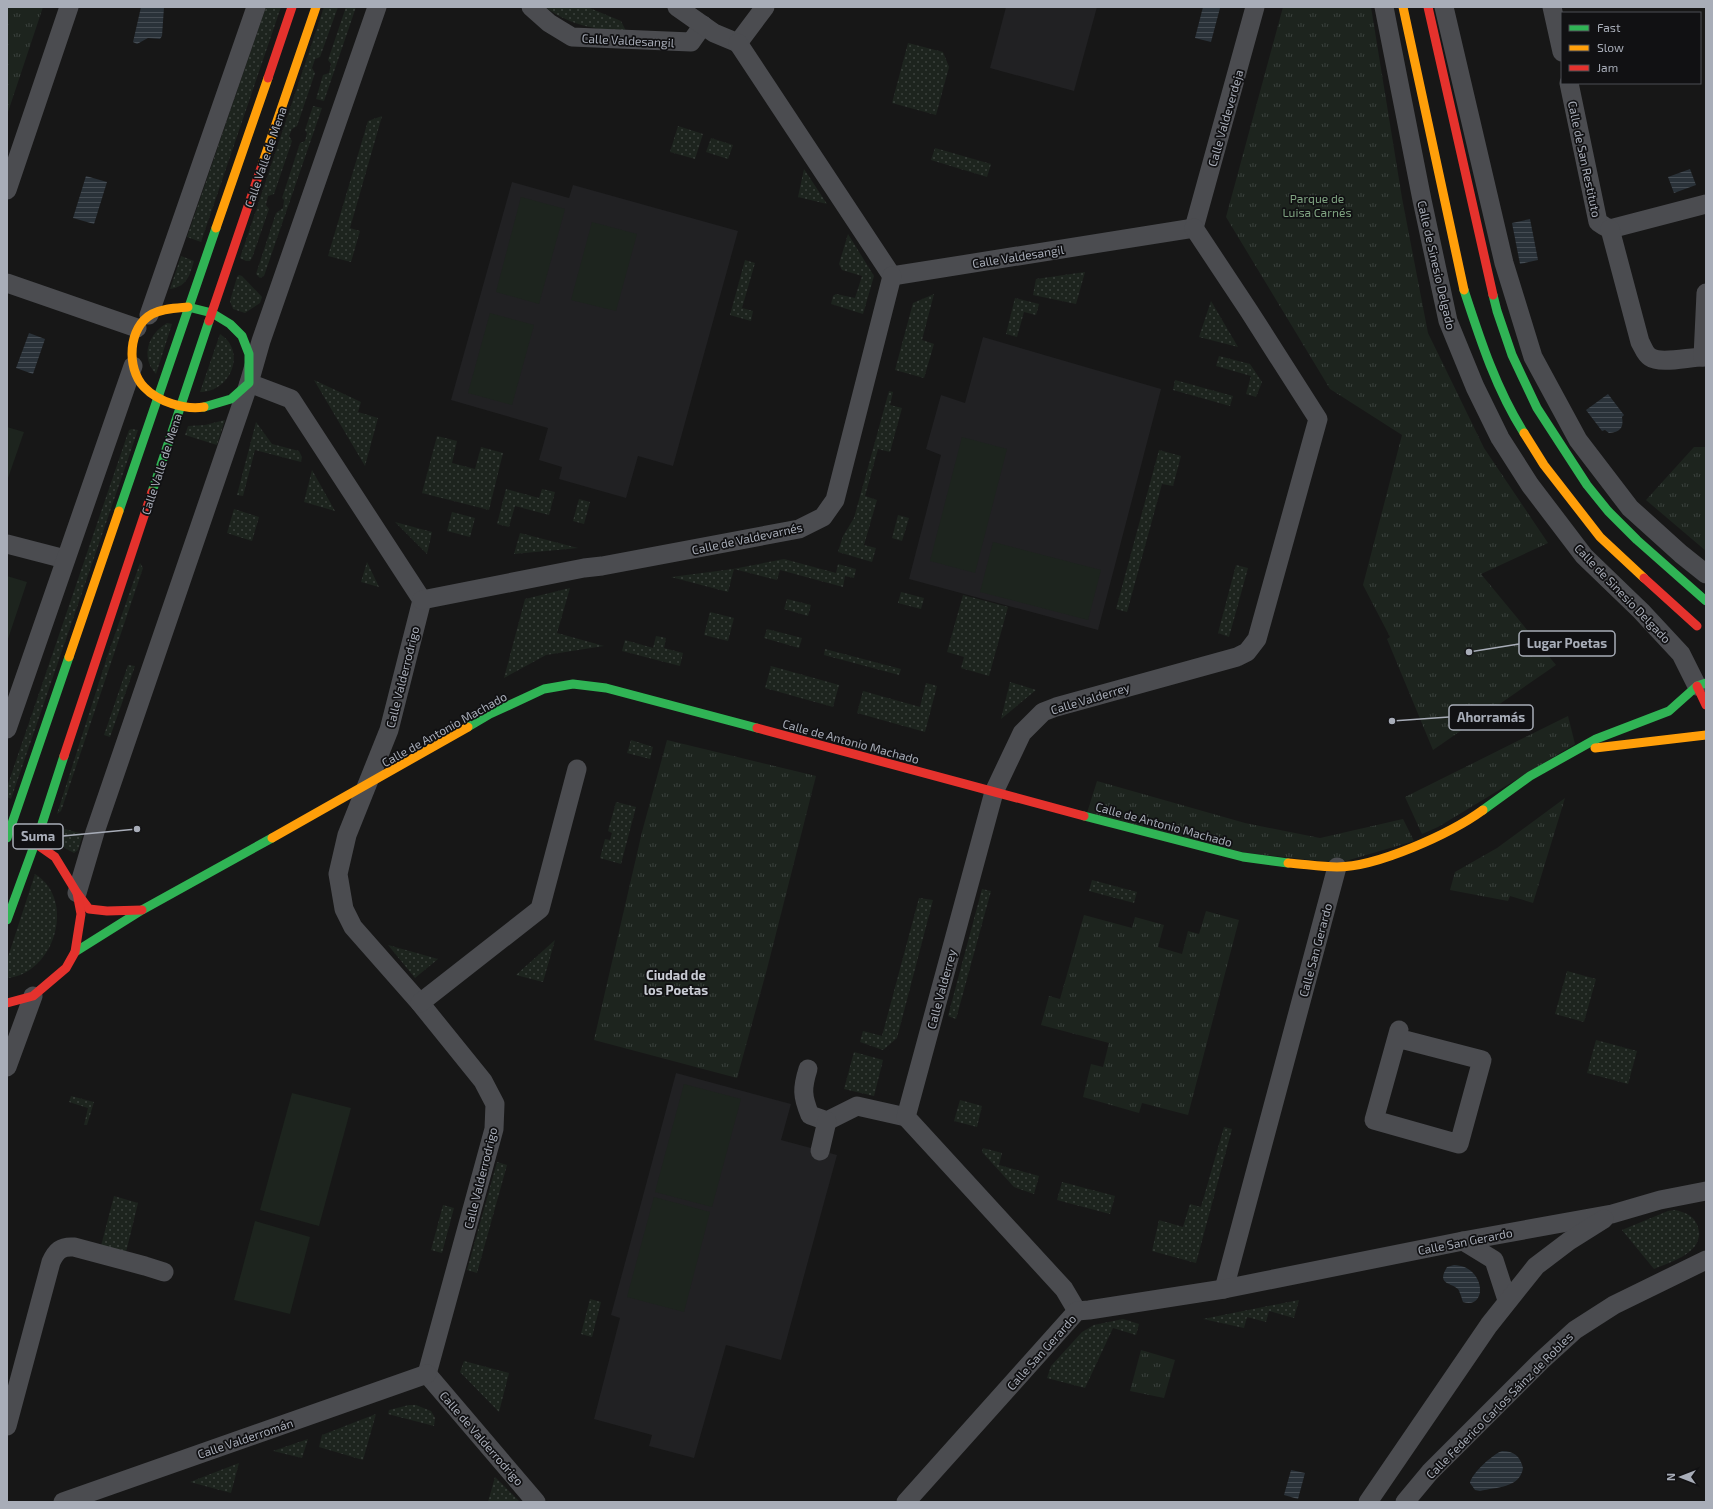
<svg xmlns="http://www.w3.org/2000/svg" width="1713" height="1509" font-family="'Exo 2',sans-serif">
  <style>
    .built { fill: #212123 }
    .grass { fill: url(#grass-tufts) }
    .garden { fill: url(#garden-dots) }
    .pitch { fill: #1d241e }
    .water { fill: url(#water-rules) }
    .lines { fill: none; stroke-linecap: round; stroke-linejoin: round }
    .street { stroke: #4b4c50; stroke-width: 19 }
    .fast { stroke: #30b455; stroke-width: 9 }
    .slow { stroke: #ff9f0a; stroke-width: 9 }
    .jam { stroke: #e5322d; stroke-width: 9 }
    .labels { text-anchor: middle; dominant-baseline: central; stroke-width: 3.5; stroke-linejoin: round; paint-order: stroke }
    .street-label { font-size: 12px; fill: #a8adb8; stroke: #111113 }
    .park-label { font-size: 12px; fill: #7fa381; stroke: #111113 }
    .neighbourhood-label { font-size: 13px; font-weight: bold; fill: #c9ccd4; stroke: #111113 }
    .leader { fill: none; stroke: #a8adb8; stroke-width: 1.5 }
    .callout-dot { fill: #a8adb8; stroke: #111113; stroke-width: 1.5 }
    .callout { fill: #111113; stroke: #a8adb8; stroke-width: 1.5 }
    .callout-label { font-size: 13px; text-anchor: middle; font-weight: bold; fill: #a8adb8 }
  </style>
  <defs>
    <pattern id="grass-tufts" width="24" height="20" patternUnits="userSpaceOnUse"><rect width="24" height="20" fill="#1d241e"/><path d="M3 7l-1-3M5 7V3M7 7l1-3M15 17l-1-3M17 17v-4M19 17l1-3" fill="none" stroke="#3b413d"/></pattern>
    <pattern id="garden-dots" width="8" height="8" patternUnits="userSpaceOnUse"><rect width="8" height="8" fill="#1d241e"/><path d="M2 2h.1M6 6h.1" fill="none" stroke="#3b413d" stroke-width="1.8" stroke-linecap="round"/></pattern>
    <pattern id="water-rules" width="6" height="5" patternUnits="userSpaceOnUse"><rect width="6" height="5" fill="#2a3239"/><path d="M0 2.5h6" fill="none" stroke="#464d54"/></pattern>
  </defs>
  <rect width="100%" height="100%" fill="#171717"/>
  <g class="built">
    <path d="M1006 7H1097L1074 91 990 68Z"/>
    <path d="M512 182 569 198 573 185 738 231 673 466 638 456 626 498 559 479 562 467 539 460 548 428 451 400Z"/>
    <path d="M983 337 1161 389 1098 630 909 579 941 455 926 449 941 395 965 403Z"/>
    <path d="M676 1073 791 1104 781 1140 837 1155 781 1360 726 1345 694 1458 649 1446 652 1435 594 1419 620 1318 611 1315Z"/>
  </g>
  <g class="grass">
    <path d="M7 7H43L7 115Z"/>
    <path d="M1283 7H1371L1402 198 1428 333 1484 448 1548 543 1481 574 1556 665 1433 750 1387 639 1390 637 1363 585 1402 435 1330 389 1226 217Z"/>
    <path d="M1694 447H1706V551L1646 500Z"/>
    <path d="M1568 716 1575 744 1438 827 1422 834 1405 797Z"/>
    <path d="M667 740 816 776 767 969 737 1078 594 1040 642 832Z"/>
    <path d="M1097 781 1245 823 1320 838 1403 819 1414 841 1339 863 1246 853 1087 813Z"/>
    <path d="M1565 798 1533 903 1510 896 1508 901 1450 890 1455 872 1497 848Z"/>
    <path d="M1206 911 1239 920 1188 1115 1142 1103 1139 1113 1083 1097 1091 1064 1103 1067 1109 1043 1041 1025 1049 996 1060 999 1084 915 1132 928 1135 917 1164 925 1158 947 1182 954 1188 931 1199 934Z"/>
    <path d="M1141 1350 1175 1360 1164 1398 1130 1391Z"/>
  </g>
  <g class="garden">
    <path d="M266 7H281L201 242 187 237Z"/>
    <path d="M324 7H338L320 57 315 59 312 68 315 73 297 126 292 129 289 136 292 141 274 194 268 196 266 205 269 209 252 258 250 261H246L240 258Z"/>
    <path d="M346 7H356L324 101 316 99 323 75 329 73 331 64 328 60Z"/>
    <path d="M545 7H587L621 21 627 33C594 28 573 27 545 7Z"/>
    <path d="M908 43 943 52 949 67 936 115 892 103Z"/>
    <path d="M313 106 322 108 264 276 260 278 256 274 276 213 283 208 284 200 282 198 300 143 305 141 307 133 305 130Z"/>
    <path d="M382 116 350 228 360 231 351 262 328 256 368 121Z"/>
    <path d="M678 126 703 134 695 159 670 152Z"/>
    <path d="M711 138 733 145 728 159 706 152Z"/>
    <path d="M935 148 991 164 987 177 931 160Z"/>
    <path d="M804 169 827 204 798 197Z"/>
    <path d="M848 234 874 276 863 314 831 304 833 296 836 294 855 298 862 276 842 270 839 264Z"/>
    <path d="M181 256 194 261C190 275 187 287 170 289Z"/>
    <path d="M745 260 755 263 742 308 753 311 751 321 730 315Z"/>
    <path d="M1085 272 1076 304 1033 295 1036 279Z"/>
    <path d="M239 275 242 276 262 297 260 303 245 313 233 309 230 301 237 277Z"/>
    <path d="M934 294 922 340 934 344 924 378 895 370 913 303Z"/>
    <path d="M1015 298 1039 304 1036 315 1024 312 1017 337 1006 334Z"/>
    <path d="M1211 301 1238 347 1199 337Z"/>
    <path d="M167 323 172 324 156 374C140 357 148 334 167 323Z"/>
    <path d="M220 334C247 351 231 392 200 392Z"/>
    <path d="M1219 356 1250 364 1262 382 1256 397 1246 394 1251 376 1216 366Z"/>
    <path d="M314 380 361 402 358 412 378 418 365 466Z"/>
    <path d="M1175 380 1233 396 1230 406 1173 390Z"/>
    <path d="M889 391 893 392 890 405 902 408 890 452 878 449 865 496 877 500 864 545 876 548 872 562 838 552 843 536 854 518Z"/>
    <path d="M225 420 217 445 185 435 188 426 205 425Z"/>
    <path d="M256 422 272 444 299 451 302 457 301 462 255 450 243 496 237 495Z"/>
    <path d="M132 429 138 430 11 799 7 797V787L129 430Z"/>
    <path d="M437 436 457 441 452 463 475 469 481 447 503 453 489 510 422 493Z"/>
    <path d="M1159 450 1181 456 1173 486 1162 484 1127 612 1116 609Z"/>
    <path d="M312 470 335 511 304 502Z"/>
    <path d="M506 489 539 498 542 489 555 492 549 515 515 506 509 527 497 524Z"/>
    <path d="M579 499 590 502 584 524 573 521Z"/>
    <path d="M234 509 259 517 252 541 227 533Z"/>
    <path d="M452 512 475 518 470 537 447 531Z"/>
    <path d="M898 515 909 518 902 541 892 538Z"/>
    <path d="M395 522 432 532 427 554Z"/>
    <path d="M520 533 578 548 514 554Z"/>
    <path d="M784 559 836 573 838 564 856 569 854 578 845 576 843 587 780 570 777 580 734 569 728 592 671 577 733 569Z"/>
    <path d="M367 562 379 587 361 582Z"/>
    <path d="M140 563 143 568 61 811 57 814 108 654Z"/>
    <path d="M1236 565 1248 568 1229 637 1218 633Z"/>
    <path d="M570 588 557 633 604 646 546 655 504 678 525 599Z"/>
    <path d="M901 592 924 598 921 609 898 603Z"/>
    <path d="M963 595 1008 607 989 676 961 668 964 657 947 652Z"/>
    <path d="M787 599 811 605 808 616 784 609Z"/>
    <path d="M710 612 734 618 728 641 704 635Z"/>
    <path d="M767 629 802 638 799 648 764 638Z"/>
    <path d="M656 636 666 638 664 648 683 653 680 666 622 651 625 640 653 648Z"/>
    <path d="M825 649 901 669 899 675 824 655Z"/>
    <path d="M128 665 135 666 110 737 104 735Z"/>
    <path d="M771 666 839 685 833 707 765 688Z"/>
    <path d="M1010 682 1036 690 1001 719Z"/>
    <path d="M926 683 937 686 925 732 857 713 863 691 920 707Z"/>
    <path d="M631 740 653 747 650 759 627 753Z"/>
    <path d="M616 802 636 807 621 864 600 858 605 839 610 840 612 833 608 831Z"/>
    <path d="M51 825 83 834 78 850 74 853C62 847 49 840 51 825Z"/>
    <path d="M35 874C77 900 54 974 7 978V960Z"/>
    <path d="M1092 880 1137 892 1134 903 1089 891Z"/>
    <path d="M982 889 991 891 956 1019 948 1016Z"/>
    <path d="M919 898 933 900 897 1038 883 1050 860 1042 863 1031 882 1036Z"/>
    <path d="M555 940 543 982 516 975Z"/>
    <path d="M388 945 438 959 415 978Z"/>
    <path d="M1567 971 1596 979 1584 1022 1555 1014Z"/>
    <path d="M1596 1040 1637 1051 1628 1084 1587 1073Z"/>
    <path d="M854 1052 883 1060 874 1096 844 1089Z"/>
    <path d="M71 1096 94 1102 87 1125H84L88 1108 69 1102Z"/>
    <path d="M960 1100 982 1106 977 1127 954 1121Z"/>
    <path d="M1224 1127 1232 1129 1196 1263 1152 1251 1159 1220 1183 1227 1190 1204 1201 1207Z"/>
    <path d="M983 1148 1002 1153 999 1165 1039 1176 1034 1194 1014 1187 982 1152Z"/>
    <path d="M497 1162 507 1165 477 1273 467 1270Z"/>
    <path d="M1062 1182 1115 1196 1110 1214 1057 1200Z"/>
    <path d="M114 1196 138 1203 126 1252 101 1246Z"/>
    <path d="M443 1205 454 1208 442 1253 431 1250Z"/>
    <path d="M1675 1210C1686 1213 1694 1215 1698 1227 1705 1253 1672 1261 1654 1269L1622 1230 1668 1211Z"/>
    <path d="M590 1299 601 1302 592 1337 581 1334Z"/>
    <path d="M1299 1300 1294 1318 1269 1311 1266 1322 1247 1317 1244 1328 1203 1319Z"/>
    <path d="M1123 1319 1139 1324 1136 1335 1113 1328 1085 1388 1047 1378 1051 1366 1082 1332 1094 1325Z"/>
    <path d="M464 1361 509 1373 499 1412 460 1372Z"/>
    <path d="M409 1405H416L431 1411 435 1418 434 1426 388 1414 389 1410Z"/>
    <path d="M376 1414 363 1460 319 1447 322 1435Z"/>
    <path d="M308 1439 302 1458 273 1451Z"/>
    <path d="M239 1463 231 1493 190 1482Z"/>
    <path d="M495 1477 520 1502H488Z"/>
  </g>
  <g class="pitch">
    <path d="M521 197 565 209 539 304 496 292Z"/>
    <path d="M592 222 637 234 616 311 571 300Z"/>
    <path d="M490 313 534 325 512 405 468 393Z"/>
    <path d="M7 427 24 432 7 481Z"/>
    <path d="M962 437 1007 449 975 573 930 561Z"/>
    <path d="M993 542 1101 570 1088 620 980 592Z"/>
    <path d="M7 576 27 582 7 642Z"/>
    <path d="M684 1084 741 1099 712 1207 655 1192Z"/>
    <path d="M292 1093 351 1108 319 1226 260 1210Z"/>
    <path d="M654 1197 710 1212 684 1312 627 1297Z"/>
    <path d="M255 1221 310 1237 290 1314 234 1300Z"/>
  </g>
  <g class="water">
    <path d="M141 7H164L162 36 160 39 148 38 137 44 133 42Z"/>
    <path d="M1203 7 1220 8 1211 42 1195 38Z"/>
    <path d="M1690 169 1696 185 1674 193 1668 177Z"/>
    <path d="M86 176 107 182 94 224 73 218Z"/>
    <path d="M1530 219 1538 260 1520 264 1512 223Z"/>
    <path d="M29 333 45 339 33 374 16 368Z"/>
    <path d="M1608 394 1624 415 1622 417C1624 428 1620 432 1609 433L1605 430 1602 431 1586 410Z"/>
    <path d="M1454 1265C1486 1266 1488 1310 1463 1302 1462 1299 1460 1292 1458 1289 1451 1282 1436 1285 1447 1267Z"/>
    <path d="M1502 1451C1514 1451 1520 1456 1523 1468 1520 1488 1497 1487 1480 1491L1475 1490 1470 1483C1471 1474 1493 1454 1502 1451Z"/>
    <path d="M1291 1470 1305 1473 1298 1499 1284 1495Z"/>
  </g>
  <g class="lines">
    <g class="street">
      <path d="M531 7 549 23 572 37 691 42 703 25"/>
      <path d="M677 7 714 33 738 43 765 7"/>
      <path d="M1384 7 1422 200 1448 321 1475 387 1500 438 1530 485 1584 556 1641 611 1681 654 1697 686"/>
      <path d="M1444 7 1504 263 1533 357 1578 440 1630 508 1681 554 1706 574"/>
      <path d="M1552 7 1562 52"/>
      <path d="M738 43 892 276"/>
      <path d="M1569 83 1598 222 1604 226 1610 229 1706 204"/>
      <path d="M7 190 69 7"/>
      <path d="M1194 228 1255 7"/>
      <path d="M1610 229 1640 342C1643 347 1645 354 1650 357 1661 365 1692 356 1706 357"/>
      <path d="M892 276 1194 228"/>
      <path d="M7 283 137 328"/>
      <path d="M149 315 256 7"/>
      <path d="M1703 357 1706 293"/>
      <path d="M249 383 291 399 422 600 389 730 347 835 338 874 344 909 353 927 420 1003 483 1081 495 1104 494 1129 427 1374"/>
      <path d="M7 544 65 559"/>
      <path d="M422 600 584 568 602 566 799 529 823 517 835 500 892 276"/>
      <path d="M7 729 133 366"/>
      <path d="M77 893 95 832 249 383 261 341 377 7"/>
      <path d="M420 1003 540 909 577 769"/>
      <path d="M1397 1038 1482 1060 1459 1144 1374 1120 1399 1030"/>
      <path d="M7 1067 33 996"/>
      <path d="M808 1069C802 1088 802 1096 810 1115L827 1121 857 1106 906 1117"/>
      <path d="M820 1151 827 1121"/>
      <path d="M1463 1241 1494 1260 1507 1300"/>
      <path d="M1224 1289 1337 867"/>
      <path d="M1077 1311 1064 1289 906 1117 994 792 1022 733 1043 712 1056 707 1237 657 1247 652 1257 639 1318 419 1249 311 1194 228"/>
      <path d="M427 1374 536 1502"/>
      <path d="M7 1426 51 1262C56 1251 61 1246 74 1247L145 1266 164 1272"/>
      <path d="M63 1502 427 1374"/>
      <path d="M906 1502 1077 1311 1089 1310 1224 1289 1463 1241 1612 1214 1660 1200 1706 1191"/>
      <path d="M1368 1502 1489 1325 1536 1266 1569 1241 1604 1219"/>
      <path d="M1405 1502 1430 1472 1541 1361 1575 1330 1614 1305 1706 1260"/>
    </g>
    <g class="fast">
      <path d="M1464 290C1480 339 1496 389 1524 433"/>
      <path d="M1493 295 1497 311 1512 355 1537 408 1587 485 1608 511 1637 540 1706 601"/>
      <path d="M188 307 212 313 230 324 242 336 249 354V383L231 399 204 407"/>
      <path d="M152 492 209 321"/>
      <path d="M119 511 216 228"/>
      <path d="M468 727 490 714 544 689 573 684 606 688 757 728"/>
      <path d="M1483 810 1530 776 1596 739 1669 711 1697 686 1706 683"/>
      <path d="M1084 816 1243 857 1288 863"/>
      <path d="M7 838 69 657"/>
      <path d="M7 920 42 824 64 756"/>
      <path d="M75 952 142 910 272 838"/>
    </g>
    <g class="slow">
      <path d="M1403 7 1464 290"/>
      <path d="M262 165 316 7"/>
      <path d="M216 228 268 78"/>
      <path d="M188 307C176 308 163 308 152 314 128 327 126 368 144 387 158 402 185 410 204 407"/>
      <path d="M1524 433 1544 465 1600 537 1644 578"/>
      <path d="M69 657 119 511"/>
      <path d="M1595 748 1706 735"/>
      <path d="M272 838 468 727"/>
      <path d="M1288 863C1304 864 1321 867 1337 867 1377 867 1450 834 1483 810"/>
    </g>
    <g class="jam">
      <path d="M1428 7 1493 295"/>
      <path d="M268 78 292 7"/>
      <path d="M209 321 262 165"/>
      <path d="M1644 578 1697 626"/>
      <path d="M1697 686 1706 705"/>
      <path d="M757 728 1084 816"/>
      <path d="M64 756 152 492"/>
      <path d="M77 893 89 909 107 911 142 910"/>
      <path d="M7 1003 33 996 66 968 75 952 81 914 77 893 55 857 35 843 22 838"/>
    </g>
  </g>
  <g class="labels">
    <g class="street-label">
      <text transform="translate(628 40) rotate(3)">Calle Valdesangil</text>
      <text transform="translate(1225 118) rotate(-74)">Calle Valdeverdeja</text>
      <text transform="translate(265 157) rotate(-71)">Calle Valle de Mena</text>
      <text transform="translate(1585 159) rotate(78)">Calle de San Restituto</text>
      <text transform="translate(1018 256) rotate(-9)">Calle Valdesangil</text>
      <text transform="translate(1437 265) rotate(77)">Calle de Sinesio Delgado</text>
      <text transform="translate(161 464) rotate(-72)">Calle Valle de Mena</text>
      <text transform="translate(747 538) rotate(-12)">Calle de Valdevarnés</text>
      <text transform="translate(1623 593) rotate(46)">Calle de Sinesio Delgado</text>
      <text transform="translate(402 677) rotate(-76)">Calle Valderrodrigo</text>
      <text transform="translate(1090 698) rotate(-17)">Calle Valderrey</text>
      <text transform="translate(444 729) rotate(-29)">Calle de Antonio Machado</text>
      <text transform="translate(851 741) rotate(15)">Calle de Antonio Machado</text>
      <text transform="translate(1164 824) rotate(15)">Calle de Antonio Machado</text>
      <text transform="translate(1315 950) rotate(-75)">Calle San Gerardo</text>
      <text transform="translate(941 989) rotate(-75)">Calle Valderrey</text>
      <text transform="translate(480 1178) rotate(-76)">Calle Valderrodrigo</text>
      <text transform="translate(1465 1241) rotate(-11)">Calle San Gerardo</text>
      <text transform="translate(1041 1352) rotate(-48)">Calle San Gerardo</text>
      <text transform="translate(1499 1405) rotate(-45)">Calle Federico Carlos Sáinz de Robles</text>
      <text transform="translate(245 1438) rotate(-19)">Calle Valderromán</text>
      <text transform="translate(482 1438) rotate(49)">Calle de Valderrodrigo</text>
    </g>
    <g class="park-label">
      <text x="1317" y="198">Parque de<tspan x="1317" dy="14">Luisa Carnés</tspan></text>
    </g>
    <g class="neighbourhood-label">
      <text x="676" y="975">Ciudad de<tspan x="676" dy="15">los Poetas</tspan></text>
    </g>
  </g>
  <path class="leader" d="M1469 652L1519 644M1392 721L1449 717M137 829L63 836"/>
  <g class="callout-dot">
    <circle cx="1469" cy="652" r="4"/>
    <circle cx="1392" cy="721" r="4"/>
    <circle cx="137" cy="829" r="4"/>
  </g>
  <g class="callout">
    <rect x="1519" y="631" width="96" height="25" rx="4"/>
    <rect x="1449" y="705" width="84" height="25" rx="4"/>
    <rect x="13" y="824" width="50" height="25" rx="4"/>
  </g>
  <g class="callout-label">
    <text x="1567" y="648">Lugar Poetas</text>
    <text x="1491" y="722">Ahorramás</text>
    <text x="38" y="841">Suma</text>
  </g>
  <rect width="1713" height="1509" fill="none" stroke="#a8adb8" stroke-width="16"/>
  <rect x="1561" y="12" width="140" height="72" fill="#111113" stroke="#4d4f55"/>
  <rect x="1569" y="25" width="20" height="6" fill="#30b455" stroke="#4d4f55"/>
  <text x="1597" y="32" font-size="12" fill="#a8adb8">Fast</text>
  <rect x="1569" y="45" width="20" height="6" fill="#ff9f0a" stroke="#4d4f55"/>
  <text x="1597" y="52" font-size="12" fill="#a8adb8">Slow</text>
  <rect x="1569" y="65" width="20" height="6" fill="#e5322d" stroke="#4d4f55"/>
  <text x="1597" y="72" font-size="12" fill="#a8adb8">Jam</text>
  <g transform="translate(1681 1477) rotate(270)" stroke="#111113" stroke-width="3" paint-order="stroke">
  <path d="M0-3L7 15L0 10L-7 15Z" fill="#a8adb8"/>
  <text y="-6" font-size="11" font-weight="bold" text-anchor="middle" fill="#a8adb8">N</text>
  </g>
</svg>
